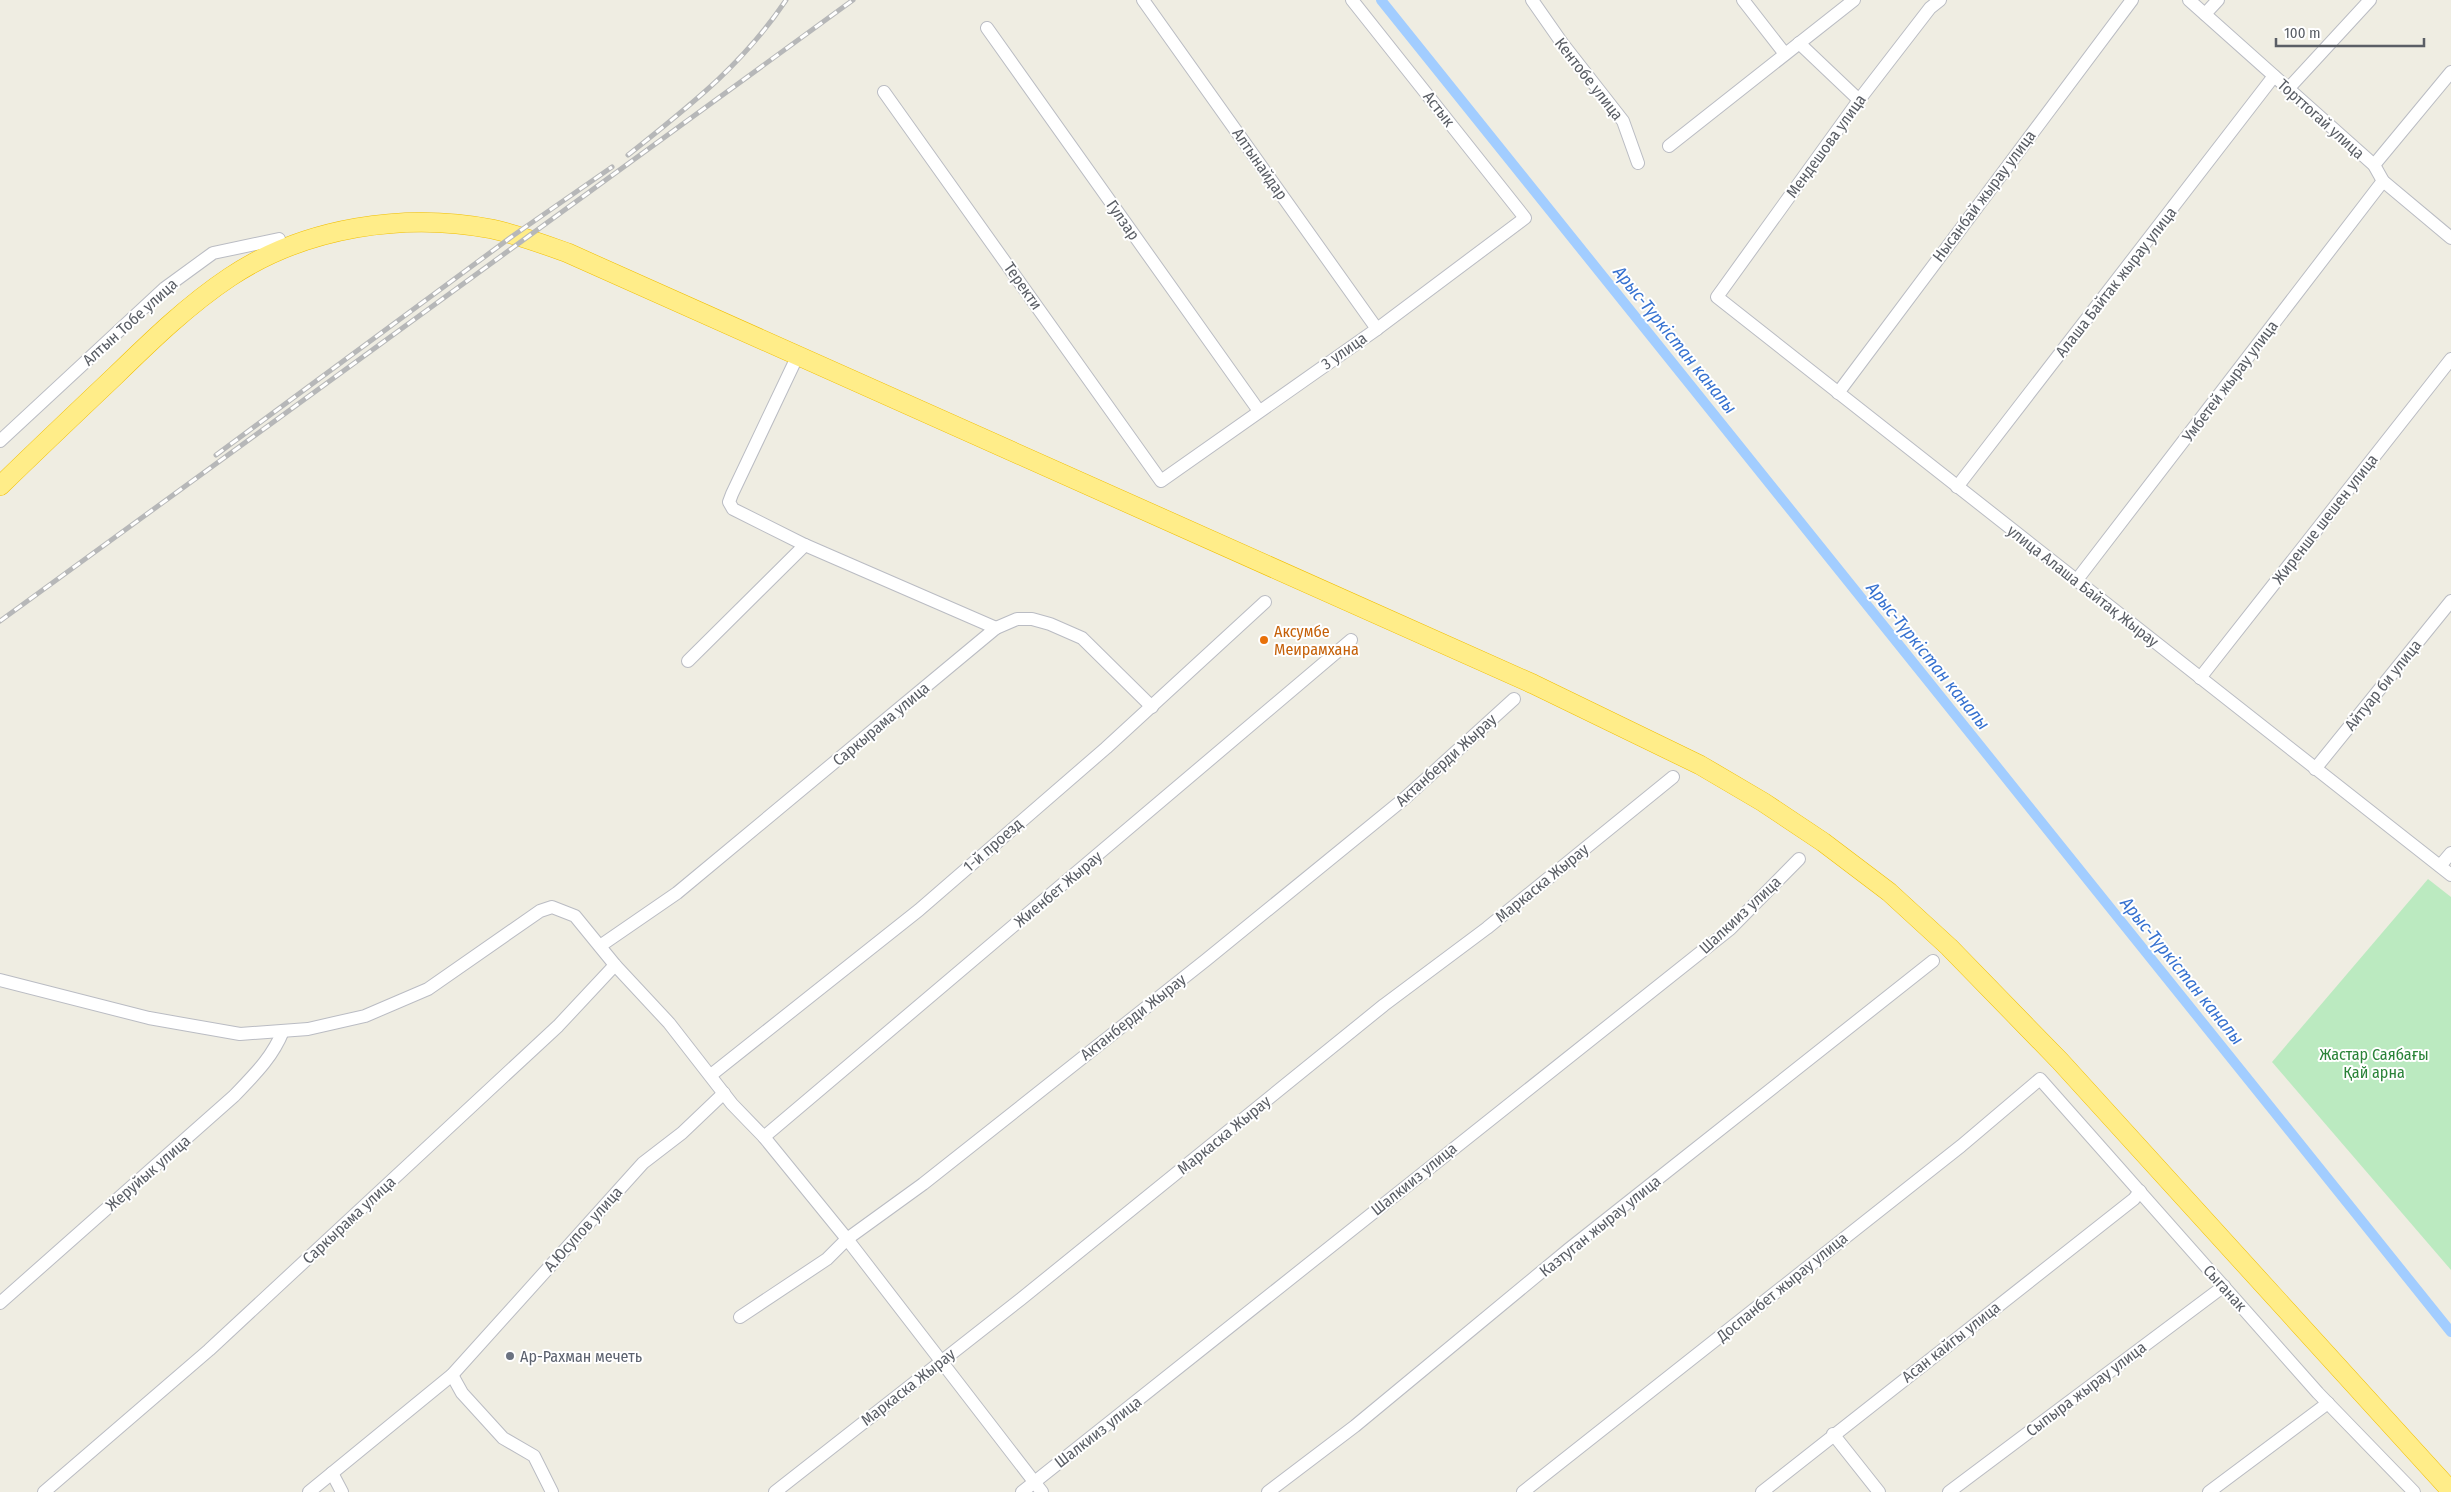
<svg xmlns="http://www.w3.org/2000/svg" width="2451" height="1492" font-family="'Fira Sans Condensed',sans-serif">
  <style>
    .green { fill: #bbeac0 }
    .lines { fill: none; stroke-linecap: round; stroke-linejoin: round }
    .canal { stroke: #a2cdff; stroke-width: 10 }
    .minor-casing { stroke: #babcc3; stroke-width: 14 }
    .highway-casing { stroke: #f1bf00; stroke-width: 20 }
    .minor { stroke: #fff; stroke-width: 12 }
    .highway { stroke: #ffed89; stroke-width: 19 }
    .rail-casing { stroke: #b6b7b8; stroke-width: 5 }
    .rail { stroke: #fff; stroke-width: 3; stroke-dasharray: 9; stroke-linecap: butt }
    .food-dot { fill: #e8710a; stroke: #fff; stroke-width: 2 }
    .worship-dot { fill: #6b7280; stroke: #fff; stroke-width: 2 }
    .labels { text-anchor: middle; dominant-baseline: central; stroke-width: 4; stroke-linejoin: round; paint-order: stroke }
    .street-label { font-size: 16px; fill: #5a5e65; stroke: #fff }
    .food-label { font-size: 16px; fill: #c56008; stroke: #fff; text-anchor: start }
    .park-label { font-size: 16px; fill: #2a8338; stroke: #fff }
    .worship-label { font-size: 16px; fill: #5b616d; stroke: #fff; text-anchor: start }
    .water-label { font-size: 18px; font-style: italic; fill: #3772d0; stroke: #fff }
  </style>
  <rect width="100%" height="100%" fill="#efede2"/>
  <path class="green" d="M2428 879 2451 897V1270L2272 1062Z"/>
  <g class="lines">
    <path class="canal" d="M1381 0 2451 1332"/>
    <defs>
      <g id="minor">
        <path d="M1143 0 1377 329"/>
        <path d="M1532 0 1562 43 1623 121 1638 163"/>
        <path d="M1743 0 1785 54"/>
        <path d="M1940 0 1930 8 1859 100 1717 297 2451 875"/>
        <path d="M2189 0 2374 165 2383 181 2451 238"/>
        <path d="M2205 14 2218 0"/>
        <path d="M987 28 1259 411"/>
        <path d="M1799 43 1859 100"/>
        <path d="M2288 89 2370 0"/>
        <path d="M884 92 1161 481 1377 329 1525 218 1352 0"/>
        <path d="M1669 146 1854 0"/>
        <path d="M2374 165 2451 72"/>
        <path d="M1838 393 2132 0"/>
        <path d="M0 441 165 288 213 253 279 239"/>
        <path d="M1957 487 2274 76"/>
        <path d="M2076 581 2383 181"/>
        <path d="M996 628 1017 619H1032L1050 624 1082 638 1152 707"/>
        <path d="M688 661 805 545"/>
        <path d="M2200 678 2451 359"/>
        <path d="M2315 769 2451 601"/>
        <path d="M2440 866 2451 853"/>
        <path d="M600 946 677 893 996 628 805 545 733 509 729 502 732 494 798 355"/>
        <path d="M0 980 149 1018 240 1034 308 1029 365 1016 428 989 540 911 552 907 575 916 615 965 669 1023 732 1104 764 1137 847 1239 1042 1492"/>
        <path d="M711 1075 919 910 1106 748 1265 602"/>
        <path d="M764 1137 1351 640"/>
        <path d="M0 1303 234 1096C254 1075 272 1058 283 1031"/>
        <path d="M740 1317 827 1259 847 1239 923 1184 1206 960 1405 798 1514 699"/>
        <path d="M452 1375 462 1393 503 1438 534 1456 552 1492"/>
        <path d="M1833 1434 1879 1492"/>
        <path d="M332 1473 342 1492"/>
        <path d="M44 1492 209 1350 558 1026 615 965"/>
        <path d="M309 1492 452 1375 643 1163 682 1133 724 1093"/>
        <path d="M775 1492 1021 1299 1384 1005 1487 928 1673 777"/>
        <path d="M1022 1492 1730 929 1799 859"/>
        <path d="M1268 1492 1355 1426 1569 1249 1933 961"/>
        <path d="M1523 1492 1961 1146 2040 1079 2318 1393 2414 1492"/>
        <path d="M1762 1492 2134 1199 2140 1191"/>
        <path d="M1949 1492 2224 1286"/>
        <path d="M2209 1492 2328 1403"/>
      </g>
      <path id="highway" d="M0 486C38 449 77 412 115 376 152 340 188 305 230 277 305 227 405 212 492 229 519 235 543 244 568 253L1533 684 1700 765 1763 802 1823 842 1889 892 1949 947 2060 1061 2451 1491"/>
    </defs>
    <use href="#minor" class="minor-casing"/>
    <use href="#highway" class="highway-casing"/>
    <use href="#minor" class="minor"/>
    <use href="#highway" class="highway"/>
    <defs>
      <g id="rail">
        <path d="M628 155C688 107 743 65 786 0"/>
        <path d="M216 455 514 235 612 167"/>
        <path d="M0 621 853 0"/>
      </g>
    </defs>
    <use href="#rail" class="rail-casing"/>
    <use href="#rail" class="rail"/>
  </g>
  <circle class="food-dot" cx="1264" cy="640" r="5"/>
  <circle class="worship-dot" cx="510" cy="1356" r="5"/>
  <g class="labels">
    <g class="street-label">
      <text transform="translate(1589 79) rotate(52)">Кентобе улица</text>
      <text transform="translate(1439 109) rotate(52)">Астык</text>
      <text transform="translate(2321 119) rotate(42)">Торттогай улица</text>
      <text transform="translate(1826 146) rotate(-54)">Мендешова улица</text>
      <text transform="translate(1260 164) rotate(55)">Алтынайдар</text>
      <text transform="translate(1984 196) rotate(-53)">Нысанбай жырау улица</text>
      <text transform="translate(1123 220) rotate(55)">Гулзар</text>
      <text transform="translate(2116 282) rotate(-52)">Алаша Байтак жырау улица</text>
      <text transform="translate(1023 286) rotate(55)">Теректи</text>
      <text transform="translate(130 322) rotate(-42)">Алтын Тобе улица</text>
      <text transform="translate(1344 351) rotate(-35)">3 улица</text>
      <text transform="translate(2230 381) rotate(-53)">Умбетей жырау улица</text>
      <text transform="translate(2325 519) rotate(-52)">Жиренше шешен улица</text>
      <text transform="translate(2083 586) rotate(38)">улица Алаша Байтақ Жырау</text>
      <text transform="translate(2383 685) rotate(-51)">Айтуар би улица</text>
      <text transform="translate(881 724) rotate(-40)">Саркырама улица</text>
      <text transform="translate(1446 760) rotate(-42)">Актанберди Жырау</text>
      <text transform="translate(993 845) rotate(-41)">1-й проезд</text>
      <text transform="translate(1542 883) rotate(-39)">Маркаска Жырау</text>
      <text transform="translate(1058 889) rotate(-40)">Жиенбет Жырау</text>
      <text transform="translate(1740 915) rotate(-43)">Шалкииз улица</text>
      <text transform="translate(1133 1017) rotate(-38)">Актанберди Жырау</text>
      <text transform="translate(1224 1135) rotate(-39)">Маркаска Жырау</text>
      <text transform="translate(148 1173) rotate(-41)">Жеруйык улица</text>
      <text transform="translate(1414 1179) rotate(-39)">Шалкииз улица</text>
      <text transform="translate(349 1220) rotate(-43)">Саркырама улица</text>
      <text transform="translate(1600 1226) rotate(-39)">Казтуган жырау улица</text>
      <text transform="translate(583 1229) rotate(-48)">А.Юсупов улица</text>
      <text transform="translate(1782 1287) rotate(-39)">Доспанбет жырау улица</text>
      <text transform="translate(2225 1288) rotate(48)">Сыганак</text>
      <text transform="translate(1951 1342) rotate(-38)">Асан кайгы улица</text>
      <text transform="translate(908 1387) rotate(-38)">Маркаска Жырау</text>
      <text transform="translate(2086 1389) rotate(-37)">Сыпыра жырау улица</text>
      <text transform="translate(1098 1432) rotate(-38)">Шалкииз улица</text>
    </g>
    <g class="food-label">
      <text x="1274" y="631">Аксумбе<tspan x="1274" dy="18">Меирамхана</tspan></text>
    </g>
    <g class="park-label">
      <text x="2374" y="1054">Жастар Саябағы<tspan x="2374" dy="18">Қай арна</tspan></text>
    </g>
    <g class="worship-label">
      <text x="520" y="1356">Ар-Рахман мечеть</text>
    </g>
    <g class="water-label">
      <text transform="translate(1675 340) rotate(51)">Арыс-Түркістан каналы</text>
      <text transform="translate(1928 656) rotate(51)">Арыс-Түркістан каналы</text>
      <text transform="translate(2182 971) rotate(51)">Арыс-Түркістан каналы</text>
    </g>
  </g>
  <path d="M2276 38v8h148v-8" fill="none" stroke="#5a5e65" stroke-width="2.5"/>
  <text x="2284" y="38" font-size="15" fill="#5a5e65" stroke="#ffffff" stroke-width="4" paint-order="stroke">100 m</text>
</svg>
